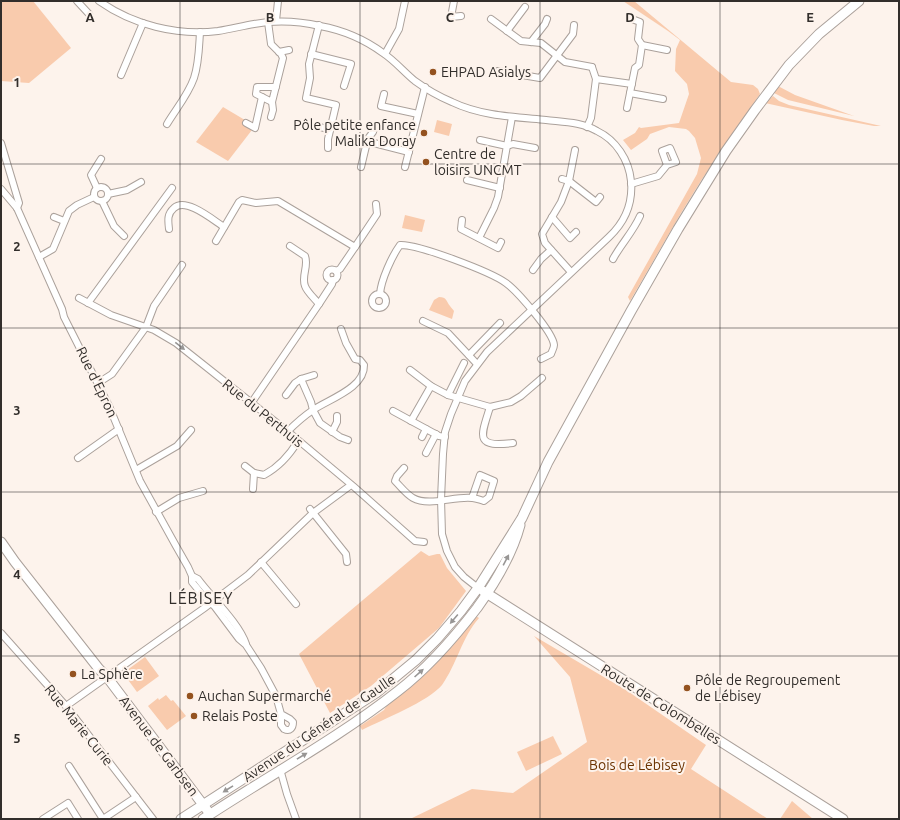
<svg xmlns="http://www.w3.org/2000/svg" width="900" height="820" font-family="Ubuntu,sans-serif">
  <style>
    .green { fill: #f9cbad }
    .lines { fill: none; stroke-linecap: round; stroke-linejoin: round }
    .minor-casing { stroke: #aba19b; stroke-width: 8 }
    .secondary-casing { stroke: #aba19b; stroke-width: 11 }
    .minor { stroke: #fff; stroke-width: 6 }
    .secondary { stroke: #fff; stroke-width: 9 }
    .oneway { fill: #989695 }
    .grid { fill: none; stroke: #322e2b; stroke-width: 1; stroke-opacity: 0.55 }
    .poi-dot { fill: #94521f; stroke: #fdf3ec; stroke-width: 1.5 }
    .labels { text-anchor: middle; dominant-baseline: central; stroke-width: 4; stroke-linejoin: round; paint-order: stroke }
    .poi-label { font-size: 14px; fill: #322e2b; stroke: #fdf3ec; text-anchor: start }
    .street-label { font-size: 14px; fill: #322e2b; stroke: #fdf3ec }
    .park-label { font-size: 14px; fill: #6b3300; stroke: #fdf3ec }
    .quarter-label { font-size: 16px; letter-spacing: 1px; fill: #322e2b; stroke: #fdf3ec }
    .grid-label { font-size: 13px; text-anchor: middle; font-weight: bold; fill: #322e2b; stroke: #fdf3ec; stroke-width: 4; stroke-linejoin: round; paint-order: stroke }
  </style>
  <rect width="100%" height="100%" fill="#fdf3ec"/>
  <g class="green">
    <path d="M1 1H33L71 48 29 83 1 81Z"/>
    <path d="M623 1H634L731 82 753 85 758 89 760 94 702 179 681 213 630 301 628 297 697 174 701 158 695 138 689 131 686 129 669 127 650 134 647 139 631 150 623 140 635 133 639 127 641 128 679 123 689 94 687 84 675 71 676 49 680 40 668 31Z"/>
    <path d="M778 86 795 95 854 116 788 100 774 93Z"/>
    <path d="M773 96 779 101 789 105 881 126H874L842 120 765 103Z"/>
    <path d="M223 107 255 126 228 161 196 142Z"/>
    <path d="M437 120 452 124 449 136 434 132Z"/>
    <path d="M405 215 425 220 422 232 402 228Z"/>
    <path d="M439 297C447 297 446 301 450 306 451 308 453 309 454 311L452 319 429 310 434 300Z"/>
    <path d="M421 551 429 556 437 554H440L447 568 466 591 439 628 371 686 330 713 299 654Z"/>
    <path d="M476 616 479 618C462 637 457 664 442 685 429 701 382 720 362 730L360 726 384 710 389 702Z"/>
    <path d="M534 636 626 690 706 745 691 769 768 819H410L472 789 513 793 587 742 570 677Z"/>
    <path d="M145 657 159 676 137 692 123 673Z"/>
    <path d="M166 695 171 701 173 700 186 716 167 730 148 706 158 698 159 700Z"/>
    <path d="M553 736 562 754 526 771 517 752Z"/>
    <path d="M792 801 813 819H780Z"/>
  </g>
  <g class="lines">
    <defs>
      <g id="minor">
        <path d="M77 1 89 14"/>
        <path d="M99 1C133 25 177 36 218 31 231 29 242 26 254 24 276 20 298 21 320 26 342 30 364 39 383 53 395 61 404 72 415 81 426 89 440 97 452 102 481 116 515 117 546 120 563 122 582 122 597 131 616 140 629 160 631 181 633 203 626 221 609 237L487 352 465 381 451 414 445 432 443 454 441 499 442 534 447 551 455 567 464 577 478 588"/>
        <path d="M454 1 451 17 461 16"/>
        <path d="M491 19 521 41 541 43 565 62 592 67"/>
        <path d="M632 19 640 22 638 39 642 45 639 65 635 68 630 93 663 99"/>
        <path d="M276 21 278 1"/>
        <path d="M268 22 271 44 281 54 283 58 272 102 256 94 257 87H276"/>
        <path d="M319 25 309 64 310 78 306 98 336 105 328 139V148"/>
        <path d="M507 31 525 7"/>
        <path d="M531 42 545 24 547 19"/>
        <path d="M642 45 667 50"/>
        <path d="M279 52 289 50"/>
        <path d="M311 54 351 64 344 86"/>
        <path d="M385 54 399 29 405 1"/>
        <path d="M498 71 540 78 573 34 574 25"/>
        <path d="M121 75 143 23"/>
        <path d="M596 79 632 84"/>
        <path d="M384 94 381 106 418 114"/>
        <path d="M627 108 630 93"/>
        <path d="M271 117 273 110 272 102"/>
        <path d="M246 123 255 128 262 97"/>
        <path d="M167 124C176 109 188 95 194 78 199 63 199 47 200 32"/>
        <path d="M375 125 373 132 366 141 409 152"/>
        <path d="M317 126 330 130"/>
        <path d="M587 127 591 118 596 79 592 67"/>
        <path d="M480 140 507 146 513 144 535 148"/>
        <path d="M1 143 19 203 17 208"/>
        <path d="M361 167 367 142"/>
        <path d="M405 167 425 87"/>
        <path d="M562 179 569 181 596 202 600 197"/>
        <path d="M467 180 500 188"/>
        <path d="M631 184 658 176 667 165 662 151 670 148 676 162 667 165"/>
        <circle cx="101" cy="194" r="7"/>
        <path d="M97 188 91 175 101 159"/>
        <path d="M1 189 17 208 62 309 64 317 109 406 140 481 176 546 188 567 192 576V582L201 593 215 607 239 639 246 645 261 668 276 696 281 714V725L284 729C290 732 293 728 293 722L290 719 281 714"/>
        <path d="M108 194 127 190 141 182"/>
        <path d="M102 201 114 226 124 236"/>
        <path d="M54 217 64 221"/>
        <path d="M552 217 570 238 576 232"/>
        <path d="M462 220 461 229 498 248 501 242"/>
        <path d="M169 229C168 220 167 214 174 208 186 197 213 220 224 227"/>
        <path d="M479 238 494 208 498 197 512 117"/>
        <path d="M216 241 239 202 242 200 256 203 278 201 355 247 377 214 376 204"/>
        <path d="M290 246 305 256C309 266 301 276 305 286 307 292 315 299 319 304"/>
        <path d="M39 257 53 249 69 211 77 205 94 197"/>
        <path d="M613 259C621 244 633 232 640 216"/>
        <circle cx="332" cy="275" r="5.5"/>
        <path d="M533 270 541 259 551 250"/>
        <path d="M336 271 340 269 355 247"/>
        <path d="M571 272 545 243 542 234 561 202 569 181 575 150"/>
        <path d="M380 294C381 280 392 256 400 245 418 244 491 272 506 283 517 291 553 332 554 345 554 348 552 351 551 354L541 359"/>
        <circle cx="379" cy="301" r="7"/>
        <path d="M79 298 111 315 154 330 176 343 292 435 353 486 415 541 424 542"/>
        <path d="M88 303 172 188"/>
        <path d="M423 321 448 333 477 364"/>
        <path d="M469 355 500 323"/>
        <path d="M410 370 431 386 448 395 490 407 511 402 521 396 542 378"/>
        <path d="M301 379 314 375"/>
        <path d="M98 383 112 374 146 327 154 306 182 265"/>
        <path d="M286 395 295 383 301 379 311 402 313 410 320 423 340 437 348 440"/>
        <path d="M448 395 464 363"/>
        <path d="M252 402 319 304 332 284 333 280"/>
        <path d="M490 407C481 436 474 448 513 443"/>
        <path d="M393 411 439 436 445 437"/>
        <path d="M411 421 431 386"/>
        <path d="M287 432C295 424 304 416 313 410 329 399 365 388 364 365L360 360 355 359 346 343 341 329"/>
        <path d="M332 432 337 422V416"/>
        <path d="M422 437 426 429"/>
        <path d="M426 453 436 434"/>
        <path d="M78 458 119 429"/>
        <path d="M245 466 254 473 264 475C279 467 289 456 298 441"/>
        <path d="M404 468 397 476 395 481C401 487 406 494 413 498 429 507 454 496 472 498 476 498 480 500 484 501L489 497 494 481 480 475 472 498"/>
        <path d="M136 470 177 446 191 430"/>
        <path d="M253 489 254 473"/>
        <path d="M310 509 346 554 347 562"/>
        <path d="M156 512 179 498 203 491"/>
        <path d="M261 562 296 604"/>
        <path d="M192 576 198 579C212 598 239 623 246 644"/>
        <path d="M1 633 66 706 153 819"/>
        <path d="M66 706 203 609 248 575 313 513 351 485"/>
        <path d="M69 766 103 819"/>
        <path d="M280 769 287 794 296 819"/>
        <path d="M43 819 68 803 78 819"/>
        <path d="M103 819 136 797"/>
      </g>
      <g id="secondary">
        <path d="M1 542 15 562 99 669 107 677 207 810"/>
        <path d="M483 591 843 819"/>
        <path d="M181 819 376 693 416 660 437 639 461 611 478 588 522 518 548 462 631 311 678 229 726 151 755 110 789 65 819 34 859 1"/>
        <path d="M203 819C268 776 337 739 398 691 428 668 454 638 477 608 495 583 512 555 520 525"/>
      </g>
    </defs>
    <use href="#minor" class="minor-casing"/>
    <use href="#secondary" class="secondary-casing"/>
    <use href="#minor" class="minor"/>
    <use href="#secondary" class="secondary"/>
  </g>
  <defs><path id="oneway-solid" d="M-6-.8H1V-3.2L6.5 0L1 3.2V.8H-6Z"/></defs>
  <g class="oneway">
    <use href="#oneway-solid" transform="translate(180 346) rotate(38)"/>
    <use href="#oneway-solid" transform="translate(506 560) rotate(-62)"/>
    <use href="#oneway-solid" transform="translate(454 619) rotate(130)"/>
    <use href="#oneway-solid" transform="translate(419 673) rotate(-42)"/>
    <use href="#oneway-solid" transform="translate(302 756) rotate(-31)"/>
    <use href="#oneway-solid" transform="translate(228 789) rotate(148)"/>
  </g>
  <path class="grid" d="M180 1V819M360 1V819M540 1V819M720 1V819M1 164H899M1 328H899M1 492H899M1 656H899"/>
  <g class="poi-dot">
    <circle cx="433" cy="72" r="4"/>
    <circle cx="424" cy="133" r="4"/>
    <circle cx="426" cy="162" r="4"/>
    <circle cx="73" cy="674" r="4"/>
    <circle cx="687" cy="688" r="4"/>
    <circle cx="190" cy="696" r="4"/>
    <circle cx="194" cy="716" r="4"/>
  </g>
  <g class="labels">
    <g class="poi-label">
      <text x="441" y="72">EHPAD Asialys</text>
      <text x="416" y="125" text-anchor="end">Pôle petite enfance<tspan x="416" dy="16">Malika Doray</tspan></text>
      <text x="434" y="154">Centre de<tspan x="434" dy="16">loisirs UNCMT</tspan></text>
      <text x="81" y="674">La Sphère</text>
      <text x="695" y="680">Pôle de Regroupement<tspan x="695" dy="16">de Lébisey</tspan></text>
      <text x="198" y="696">Auchan Supermarché</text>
      <text x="202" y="716">Relais Poste</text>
    </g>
    <g class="street-label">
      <text transform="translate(97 382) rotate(64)">Rue d'Epron</text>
      <text transform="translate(263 413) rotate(39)">Rue du Perthuis</text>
      <text transform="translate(661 704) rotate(32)">Route de Colombelles</text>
      <text transform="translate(79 725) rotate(51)">Rue Marie Curie</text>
      <text transform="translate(319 728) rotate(-34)">Avenue du Général de Gaulle</text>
      <text transform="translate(159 746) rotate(53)">Avenue de Garbsen</text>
    </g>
    <g class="park-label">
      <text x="637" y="765">Bois de Lébisey</text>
    </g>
    <g class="quarter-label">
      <text x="201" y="598">LÉBISEY</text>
    </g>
  </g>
  <g class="grid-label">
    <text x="90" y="22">A</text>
    <text x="270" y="22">B</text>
    <text x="450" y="22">C</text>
    <text x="630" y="22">D</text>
    <text x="810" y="22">E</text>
    <text x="17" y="87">1</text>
    <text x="17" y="251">2</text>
    <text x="17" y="415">3</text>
    <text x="17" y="579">4</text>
    <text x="17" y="743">5</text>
  </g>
  <rect width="900" height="820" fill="none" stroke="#322e2b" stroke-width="4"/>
</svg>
